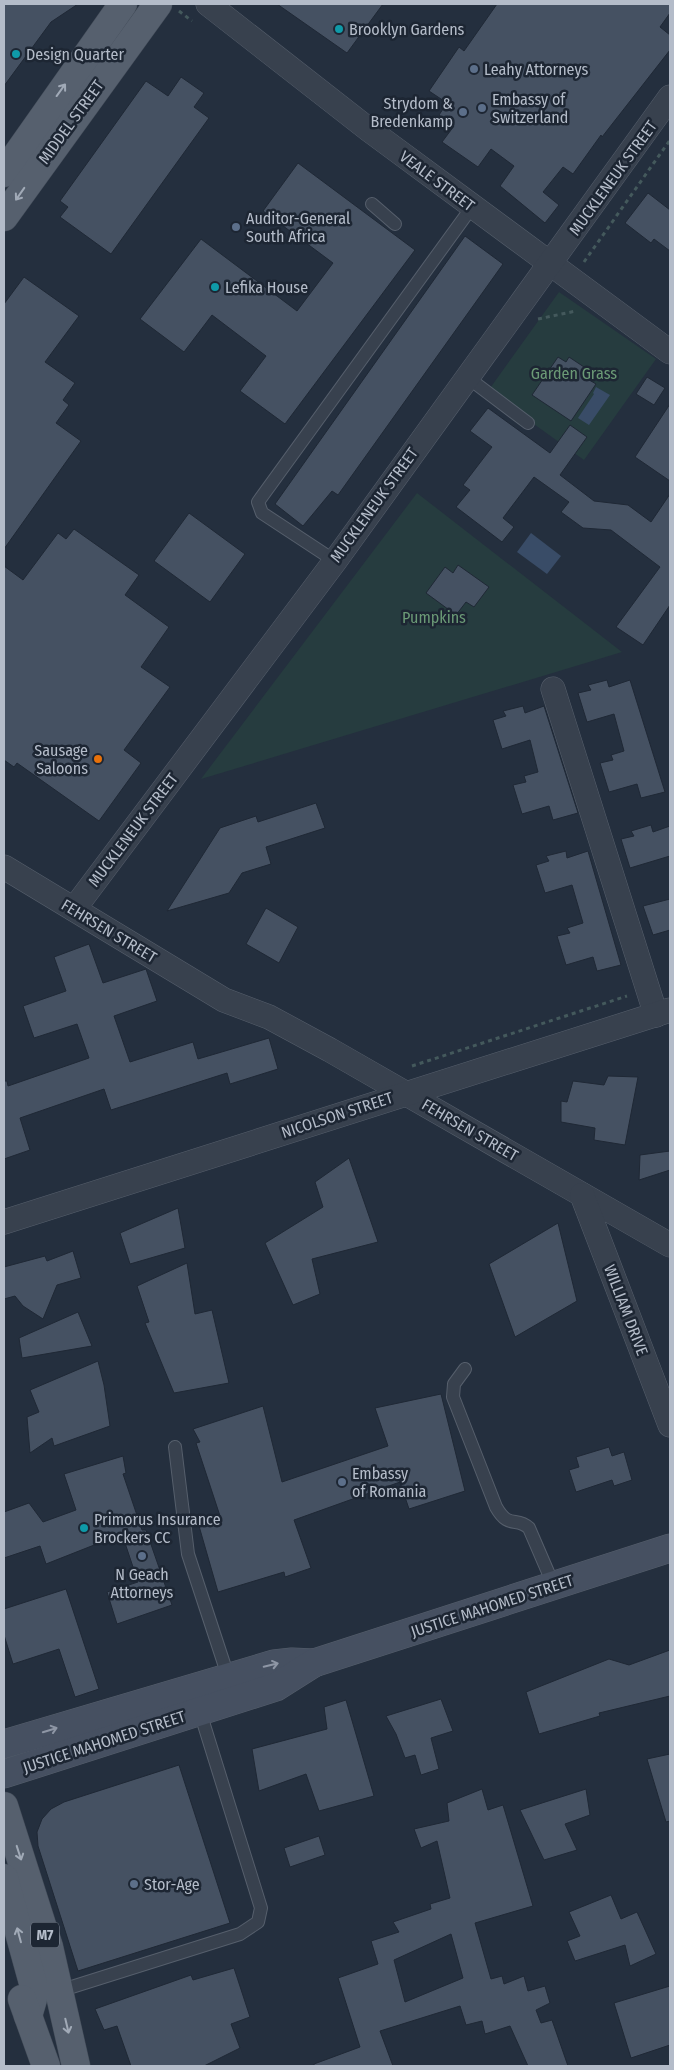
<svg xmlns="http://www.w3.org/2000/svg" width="674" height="2070" font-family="'Fira Sans Condensed',sans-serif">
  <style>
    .green { fill: #263c3f }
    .water { fill: #394c67 }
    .building { fill: #455162; stroke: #1f2835; fill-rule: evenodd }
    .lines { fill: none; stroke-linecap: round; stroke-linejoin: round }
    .service-casing { stroke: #565f6c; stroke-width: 14 }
    .minor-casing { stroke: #565f6c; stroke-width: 25 }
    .secondary-casing { stroke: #565f6c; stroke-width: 29 }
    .primary-casing { stroke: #414a57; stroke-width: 29 }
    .path { stroke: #44595c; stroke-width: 3; stroke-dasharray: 4 4; stroke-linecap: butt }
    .service { stroke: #38414e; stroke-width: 12 }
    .minor { stroke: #38414e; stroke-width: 24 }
    .secondary { stroke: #465061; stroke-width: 28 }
    .primary { stroke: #56606e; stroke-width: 28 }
    .oneway { stroke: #a1aab7 }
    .oneway2 { stroke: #8e96a5 }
    .culture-dot { fill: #0f9aa8; stroke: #1d2633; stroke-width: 2 }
    .service-dot { fill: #5c6f8a; stroke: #1d2633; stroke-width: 2 }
    .food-dot { fill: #e8710a; stroke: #1d2633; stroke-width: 2 }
    .labels { text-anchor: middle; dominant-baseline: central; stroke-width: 5; stroke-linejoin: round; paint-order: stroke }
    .shield { fill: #1d2633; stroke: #878f9c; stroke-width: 1 }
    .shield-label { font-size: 15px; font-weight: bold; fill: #b4bcc9 }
    .poi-label { font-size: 16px; fill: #b4bcc9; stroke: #1d2633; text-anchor: start }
    .street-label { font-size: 16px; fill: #b4bcc9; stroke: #1d2633 }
    .park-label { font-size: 16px; fill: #6b9a76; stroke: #1d2633 }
  </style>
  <rect width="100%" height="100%" fill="#242f3e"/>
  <g class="green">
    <path d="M559 292 656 359 584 460 488 391Z"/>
    <path d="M417 493 622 652 201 779Z"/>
  </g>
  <g class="water">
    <path d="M596 387 610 395 589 425 578 418 594 394 593 393Z"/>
    <path d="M531 533 561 556 547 574 517 552Z"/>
  </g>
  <g class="building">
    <path d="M4 4H78L51 22 4 86Z"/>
    <path d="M277 4H383L347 53Z"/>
    <path d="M497 4H670V13L660 27 670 35V50L602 137 601 135 573 174 563 167 543 192 559 205 545 223 500 186 514 166 491 149 478 167 442 142 454 126 439 115 447 103 429 91 459 47 464 51Z"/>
    <path d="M181 77 204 93 194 107 209 118 111 254 60 217 68 207 60 201 146 81 168 96Z"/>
    <path d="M298 163 415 250 285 424 240 391 266 356 212 315 184 352 140 319 201 239 297 311 333 263 263 211Z"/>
    <path d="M648 193 670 210V251L654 239 651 243 625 223Z"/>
    <path d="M465 236 503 264 338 495 332 491 303 526 275 504Z"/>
    <path d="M24 277 79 316 45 362 75 383 63 400 69 405 56 423 81 441 4 549V304Z"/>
    <path d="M558 357 566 362 569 357 590 371 586 378 596 384 571 421 532 395Z"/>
    <path d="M647 377 665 388 654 405 636 394Z"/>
    <path d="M670 404V481L635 457Z"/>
    <path d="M488 408 550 453 570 425 587 437 560 475 594 501 628 505 651 522 670 494V605L643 645 616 627 660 567 611 530 583 528 561 512 569 502 534 477 503 518 514 527 502 542 456 507 470 490 463 485 492 447 470 431Z"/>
    <path d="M189 513 245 554 210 602 154 561Z"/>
    <path d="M74 529 139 575 125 595 169 627 141 667 170 687 124 750 141 763 99 821 17 763 14 767 4 760V566L23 580 58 533 66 539Z"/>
    <path d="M458 565 489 587 474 607 466 602 456 615 426 593 445 567 453 573Z"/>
    <path d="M607 680 609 687 630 680 665 792 641 798 637 784 609 792 600 763 613 760 611 755 624 751 614 714 587 722 578 693 591 690 588 685Z"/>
    <path d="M523 706 525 713 544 706 578 813 553 820 549 806 522 814 513 785 526 782 524 776 538 772 530 740 502 749 493 720 506 716 503 711Z"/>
    <path d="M316 803 325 828 266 847 271 864 242 873 229 893 167 911 220 828 256 816 258 822Z"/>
    <path d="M651 825 653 832 670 826V856L630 868 621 839 634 836 631 831Z"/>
    <path d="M566 851 567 858 588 851 621 965 597 971 593 957 566 965 557 936 570 933 567 928 583 923 572 885 545 893 536 865 549 861 546 856Z"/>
    <path d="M670 899V930L653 935 643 906Z"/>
    <path d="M266 908 298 927 279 963 246 944Z"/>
    <path d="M89 944 103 983 146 969 157 1001 114 1016 130 1062 193 1042 198 1059 269 1038 278 1069 230 1084 227 1073 111 1110 104 1089 20 1118 30 1150 4 1159V1081H7L8 1086 89 1058 77 1024 34 1038 23 1006 66 991 54 957Z"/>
    <path d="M608 1076 638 1077 625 1145 594 1140 595 1128 561 1122V1101L567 1102 573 1081 604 1085Z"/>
    <path d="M670 1151V1170L639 1180 640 1155Z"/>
    <path d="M349 1158 378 1242 312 1259 320 1294 293 1305 265 1243 323 1207 315 1182Z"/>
    <path d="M178 1208 185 1248 130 1264 120 1233Z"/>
    <path d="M558 1223 577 1301 515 1337 489 1264Z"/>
    <path d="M73 1251 81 1278 57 1285 43 1319 23 1306 15 1296 4 1299V1267L45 1256 47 1261Z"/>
    <path d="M187 1263 195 1314 212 1310 229 1383 174 1393 145 1323 149 1322 137 1286Z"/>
    <path d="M78 1312 92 1346 22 1358 19 1338Z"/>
    <path d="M98 1361 104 1385 110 1426 54 1446 52 1438 30 1453 27 1417 39 1412 30 1390Z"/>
    <path d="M441 1394 465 1491 409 1509 400 1482 294 1520 311 1568 285 1577 284 1572 218 1592 199 1526 221 1519 196 1443 200 1442 193 1429 263 1406 282 1482 388 1446 375 1408Z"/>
    <path d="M609 1447 612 1456 624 1452 632 1480 614 1486 612 1480 576 1492 569 1470 579 1467 576 1457Z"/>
    <path d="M123 1456 126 1473 123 1474 142 1530H146L172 1605 117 1624 107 1592 138 1582 122 1534 46 1564 40 1546 4 1558V1512L29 1503 43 1522 76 1510 64 1474Z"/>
    <path d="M66 1589 99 1689 75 1697 59 1649 13 1664 4 1635V1609Z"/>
    <path d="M670 1650V1696L599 1713 600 1716 539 1734 526 1692 609 1659 629 1665Z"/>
    <path d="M441 1699 453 1731 431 1738 439 1769 421 1775 415 1755 405 1758 396 1734 386 1716Z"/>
    <path d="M346 1700 374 1796 319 1811 306 1774 259 1791 252 1749 327 1729 324 1707Z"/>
    <path d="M670 1754V1821L666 1822 647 1759Z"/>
    <path d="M179 1765 230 1923 78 1971 38 1846 37 1832 42 1819 51 1809 64 1802Z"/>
    <path d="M482 1789 488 1810 503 1805 533 1906 475 1923 491 1979 502 1976 504 1984 524 1976 528 1991 545 1986 550 2003 536 2010 541 2023 552 2020 568 2066H528L510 2026 485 2034 482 2021 466 2025 460 2006 380 2031 393 2066H314V2064L360 2047 338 1978 378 1964 371 1941 399 1932 393 1922 431 1909 430 1904 450 1898 437 1841 421 1848 414 1829 449 1821 447 1803ZM451 1934 463 1978 405 2002 394 1960Z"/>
    <path d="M586 1789 590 1815 565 1824 577 1850 544 1860 520 1810Z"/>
    <path d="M319 1836 325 1855 290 1867 284 1848Z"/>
    <path d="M611 1895 621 1919 637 1912 656 1954 630 1966 625 1945 575 1961 567 1941 580 1936 569 1912Z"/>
    <path d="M234 1968 250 2017 231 2024 240 2048 204 2066H131L117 2026 104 2030 95 2009 191 1975 193 1980Z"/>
    <path d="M670 1986V2045L631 2058 614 2003Z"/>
  </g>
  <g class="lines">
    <defs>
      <g id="service">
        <path d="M372 204 395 224"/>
        <path d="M467 377 528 423"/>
        <path d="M335 561 262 513 258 502 472 207"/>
        <path d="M465 1369 454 1384 453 1397 496 1507C509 1530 516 1516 529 1528L554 1586"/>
        <path d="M175 1447 188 1554 228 1676"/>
        <path d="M59 1991 240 1934 258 1922 261 1908 200 1712"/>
      </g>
      <g id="minor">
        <path d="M208 4 368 129 670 352"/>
        <path d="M553 689 656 1015"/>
        <path d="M4 867 224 1000 269 1017 330 1050 670 1245"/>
        <path d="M74 909 335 561 670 97"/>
        <path d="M582 1195 670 1425"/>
        <path d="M4 1222 670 1010"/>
      </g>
      <g id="secondary">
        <path d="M4 1744 274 1664 292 1662 314 1663"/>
        <path d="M4 1774 276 1687 314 1663 670 1548"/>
      </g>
      <g id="primary">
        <path d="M4 173 123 4"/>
        <path d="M4 217 158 4"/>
        <path d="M4 1806 49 1947 76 2066"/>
        <path d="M4 1878 33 1983V1999L28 2016"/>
        <path d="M22 1999 46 2066"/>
      </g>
    </defs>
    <use href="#service" class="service-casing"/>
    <use href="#minor" class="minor-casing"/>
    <use href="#secondary" class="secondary-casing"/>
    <use href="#primary" class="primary-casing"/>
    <g class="path">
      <path d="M179 11 192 21"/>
      <path d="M584 262 670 140"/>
      <path d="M538 319 576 311"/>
      <path d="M412 1066 627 996"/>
    </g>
    <use href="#service" class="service"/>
    <use href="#minor" class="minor"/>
    <use href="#secondary" class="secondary"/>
    <use href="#primary" class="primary"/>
  </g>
  <defs><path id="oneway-shaft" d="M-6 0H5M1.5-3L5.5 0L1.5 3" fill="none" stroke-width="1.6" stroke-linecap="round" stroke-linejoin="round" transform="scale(1.25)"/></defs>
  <g class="oneway">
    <use href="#oneway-shaft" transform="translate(61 90) rotate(-54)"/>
    <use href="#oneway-shaft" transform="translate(20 194) rotate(125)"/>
    <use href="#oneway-shaft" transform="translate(19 1853) rotate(72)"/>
    <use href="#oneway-shaft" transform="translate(19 1935) rotate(-105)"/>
    <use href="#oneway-shaft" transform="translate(67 2026) rotate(77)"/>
  </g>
  <g class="oneway2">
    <use href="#oneway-shaft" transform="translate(271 1665) rotate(-13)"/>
    <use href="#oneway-shaft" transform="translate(50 1730) rotate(-17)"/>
  </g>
  <g class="culture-dot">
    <circle cx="339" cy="29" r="5"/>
    <circle cx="16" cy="54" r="5"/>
    <circle cx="215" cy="287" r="5"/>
    <circle cx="84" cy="1528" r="5"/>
  </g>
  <g class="service-dot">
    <circle cx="474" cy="69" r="5"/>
    <circle cx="482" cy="108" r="5"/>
    <circle cx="463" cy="112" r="5"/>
    <circle cx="236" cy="227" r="5"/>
    <circle cx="342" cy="1482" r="5"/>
    <circle cx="142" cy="1556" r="5"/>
    <circle cx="134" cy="1884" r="5"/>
  </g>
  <circle class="food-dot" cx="98" cy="759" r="5"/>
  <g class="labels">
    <rect class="shield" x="31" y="1922.5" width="28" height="25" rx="4"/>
    <g class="shield-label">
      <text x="45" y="1935">M7</text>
    </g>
    <g class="poi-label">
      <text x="349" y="29">Brooklyn Gardens</text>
      <text x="26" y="54">Design Quarter</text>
      <text x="484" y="69">Leahy Attorneys</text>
      <text x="492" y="99">Embassy of<tspan x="492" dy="18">Switzerland</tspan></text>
      <text x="453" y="103" text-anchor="end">Strydom &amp;<tspan x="453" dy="18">Bredenkamp</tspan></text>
      <text x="246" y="218">Auditor-General<tspan x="246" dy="18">South Africa</tspan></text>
      <text x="225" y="287">Lefika House</text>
      <text x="88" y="750" text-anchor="end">Sausage<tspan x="88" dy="18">Saloons</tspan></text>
      <text x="352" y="1473">Embassy<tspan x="352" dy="18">of Romania</tspan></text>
      <text x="94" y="1519">Primorus Insurance<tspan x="94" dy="18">Brockers CC</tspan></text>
      <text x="142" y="1574" text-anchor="middle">N Geach<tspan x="142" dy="18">Attorneys</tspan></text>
      <text x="144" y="1884">Stor-Age</text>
    </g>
    <g class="street-label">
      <text transform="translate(71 122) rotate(-54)">MIDDEL STREET</text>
      <text transform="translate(613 178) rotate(-54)">MUCKLENEUK STREET</text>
      <text transform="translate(437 181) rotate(37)">VEALE STREET</text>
      <text transform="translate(374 505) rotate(-54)">MUCKLENEUK STREET</text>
      <text transform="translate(133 830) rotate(-53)">MUCKLENEUK STREET</text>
      <text transform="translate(109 931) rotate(31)">FEHRSEN STREET</text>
      <text transform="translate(337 1115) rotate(-18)">NICOLSON STREET</text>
      <text transform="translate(470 1130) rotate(30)">FEHRSEN STREET</text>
      <text transform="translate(626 1310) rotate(69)">WILLIAM DRIVE</text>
      <text transform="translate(492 1606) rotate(-18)">JUSTICE MAHOMED STREET</text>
      <text transform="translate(104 1742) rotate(-18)">JUSTICE MAHOMED STREET</text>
    </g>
    <g class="park-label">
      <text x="574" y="373">Garden Grass</text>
      <text x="434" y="617">Pumpkins</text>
    </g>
  </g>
  <rect width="674" height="2070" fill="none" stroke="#b4bcc9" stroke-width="10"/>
</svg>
